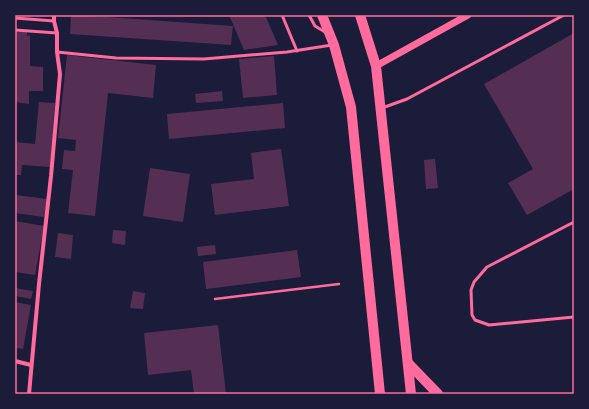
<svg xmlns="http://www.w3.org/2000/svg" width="589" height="409" font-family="'Alegreya Sans',sans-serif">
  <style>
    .building { fill: #542f53 }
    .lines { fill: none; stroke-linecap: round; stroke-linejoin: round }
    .path { stroke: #ff6b9d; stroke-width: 2.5 }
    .service { stroke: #ff6b9d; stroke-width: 3 }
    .minor { stroke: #ff6b9d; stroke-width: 4 }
    .tertiary { stroke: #ff6b9d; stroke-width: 7 }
    .primary { stroke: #ff6b9d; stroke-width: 10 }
    .neatline { fill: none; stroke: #ff6b9d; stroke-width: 1.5 }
  </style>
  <rect width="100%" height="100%" fill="#1b1b3a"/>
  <g class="building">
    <path d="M71 15H93V16L233 26 231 45 70 34Z"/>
    <path d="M229 15H265L278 45 244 50Z"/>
    <path d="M15 32H27V36L30 35V66L43 67V91H29V104L15 102Z"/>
    <path d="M574 33V189L527 215 508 183 533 169 484 84Z"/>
    <path d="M67 55 156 65 153 98 108 93 95 216 68 213 73 170 62 169 64 150 75 151 76 140 58 138Z"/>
    <path d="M274 56 277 95 243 98 239 59Z"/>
    <path d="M222 91 223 101 196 103 195 94Z"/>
    <path d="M39 102 55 103 50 167 22 165 21 175H15V142L35 144Z"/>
    <path d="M283 103 285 128 169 139 167 114Z"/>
    <path d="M281 149 289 206 215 215 211 184 254 179 251 153Z"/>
    <path d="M435 159 438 188 426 189 424 160Z"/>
    <path d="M150 168 190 174 183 222 143 216Z"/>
    <path d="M16 195 47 199 44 217 15 213Z"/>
    <path d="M15 221 44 226 35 275 15 272Z"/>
    <path d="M113 230 126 231 125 245 112 243Z"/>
    <path d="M58 233 73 235 71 259 55 257Z"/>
    <path d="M215 245 216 254 198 256 197 247Z"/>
    <path d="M297 250 301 277 206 289 203 262Z"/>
    <path d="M15 288 33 291 31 299 15 296Z"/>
    <path d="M133 291 145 293 143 309 130 308Z"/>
    <path d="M15 302 31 305 23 349 15 348Z"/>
    <path d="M218 325 226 394H194L191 370 148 375 144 333Z"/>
  </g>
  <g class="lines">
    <path class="path" d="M215 299 339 284"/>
    <g class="service">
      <path d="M282 15 297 51"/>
      <path d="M309 15 315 26 325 32"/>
      <path d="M15 18 54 21"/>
      <path d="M15 30 57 33"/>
      <path d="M57 52 116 58 204 59 287 52 332 45"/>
      <path d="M382 108 407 99 564 15"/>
      <path d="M574 222 487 267 474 282 471 290 472 315 475 320 489 325 574 317"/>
    </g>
    <g class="minor">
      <path d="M15 361 31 365"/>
      <path d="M29 394 39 284 51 176 60 74 57 52V33L54 21V15"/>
    </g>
    <path class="tertiary" d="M376 66 468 15"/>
    <g class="primary">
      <path d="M322 15 334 45 351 107 380 394"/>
      <path d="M360 15 376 66 411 394"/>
      <path d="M408 363 438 394"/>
    </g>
  </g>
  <rect width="589" height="409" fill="none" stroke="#1b1b3a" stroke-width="32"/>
  <rect x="16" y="16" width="557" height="377" class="neatline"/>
</svg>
